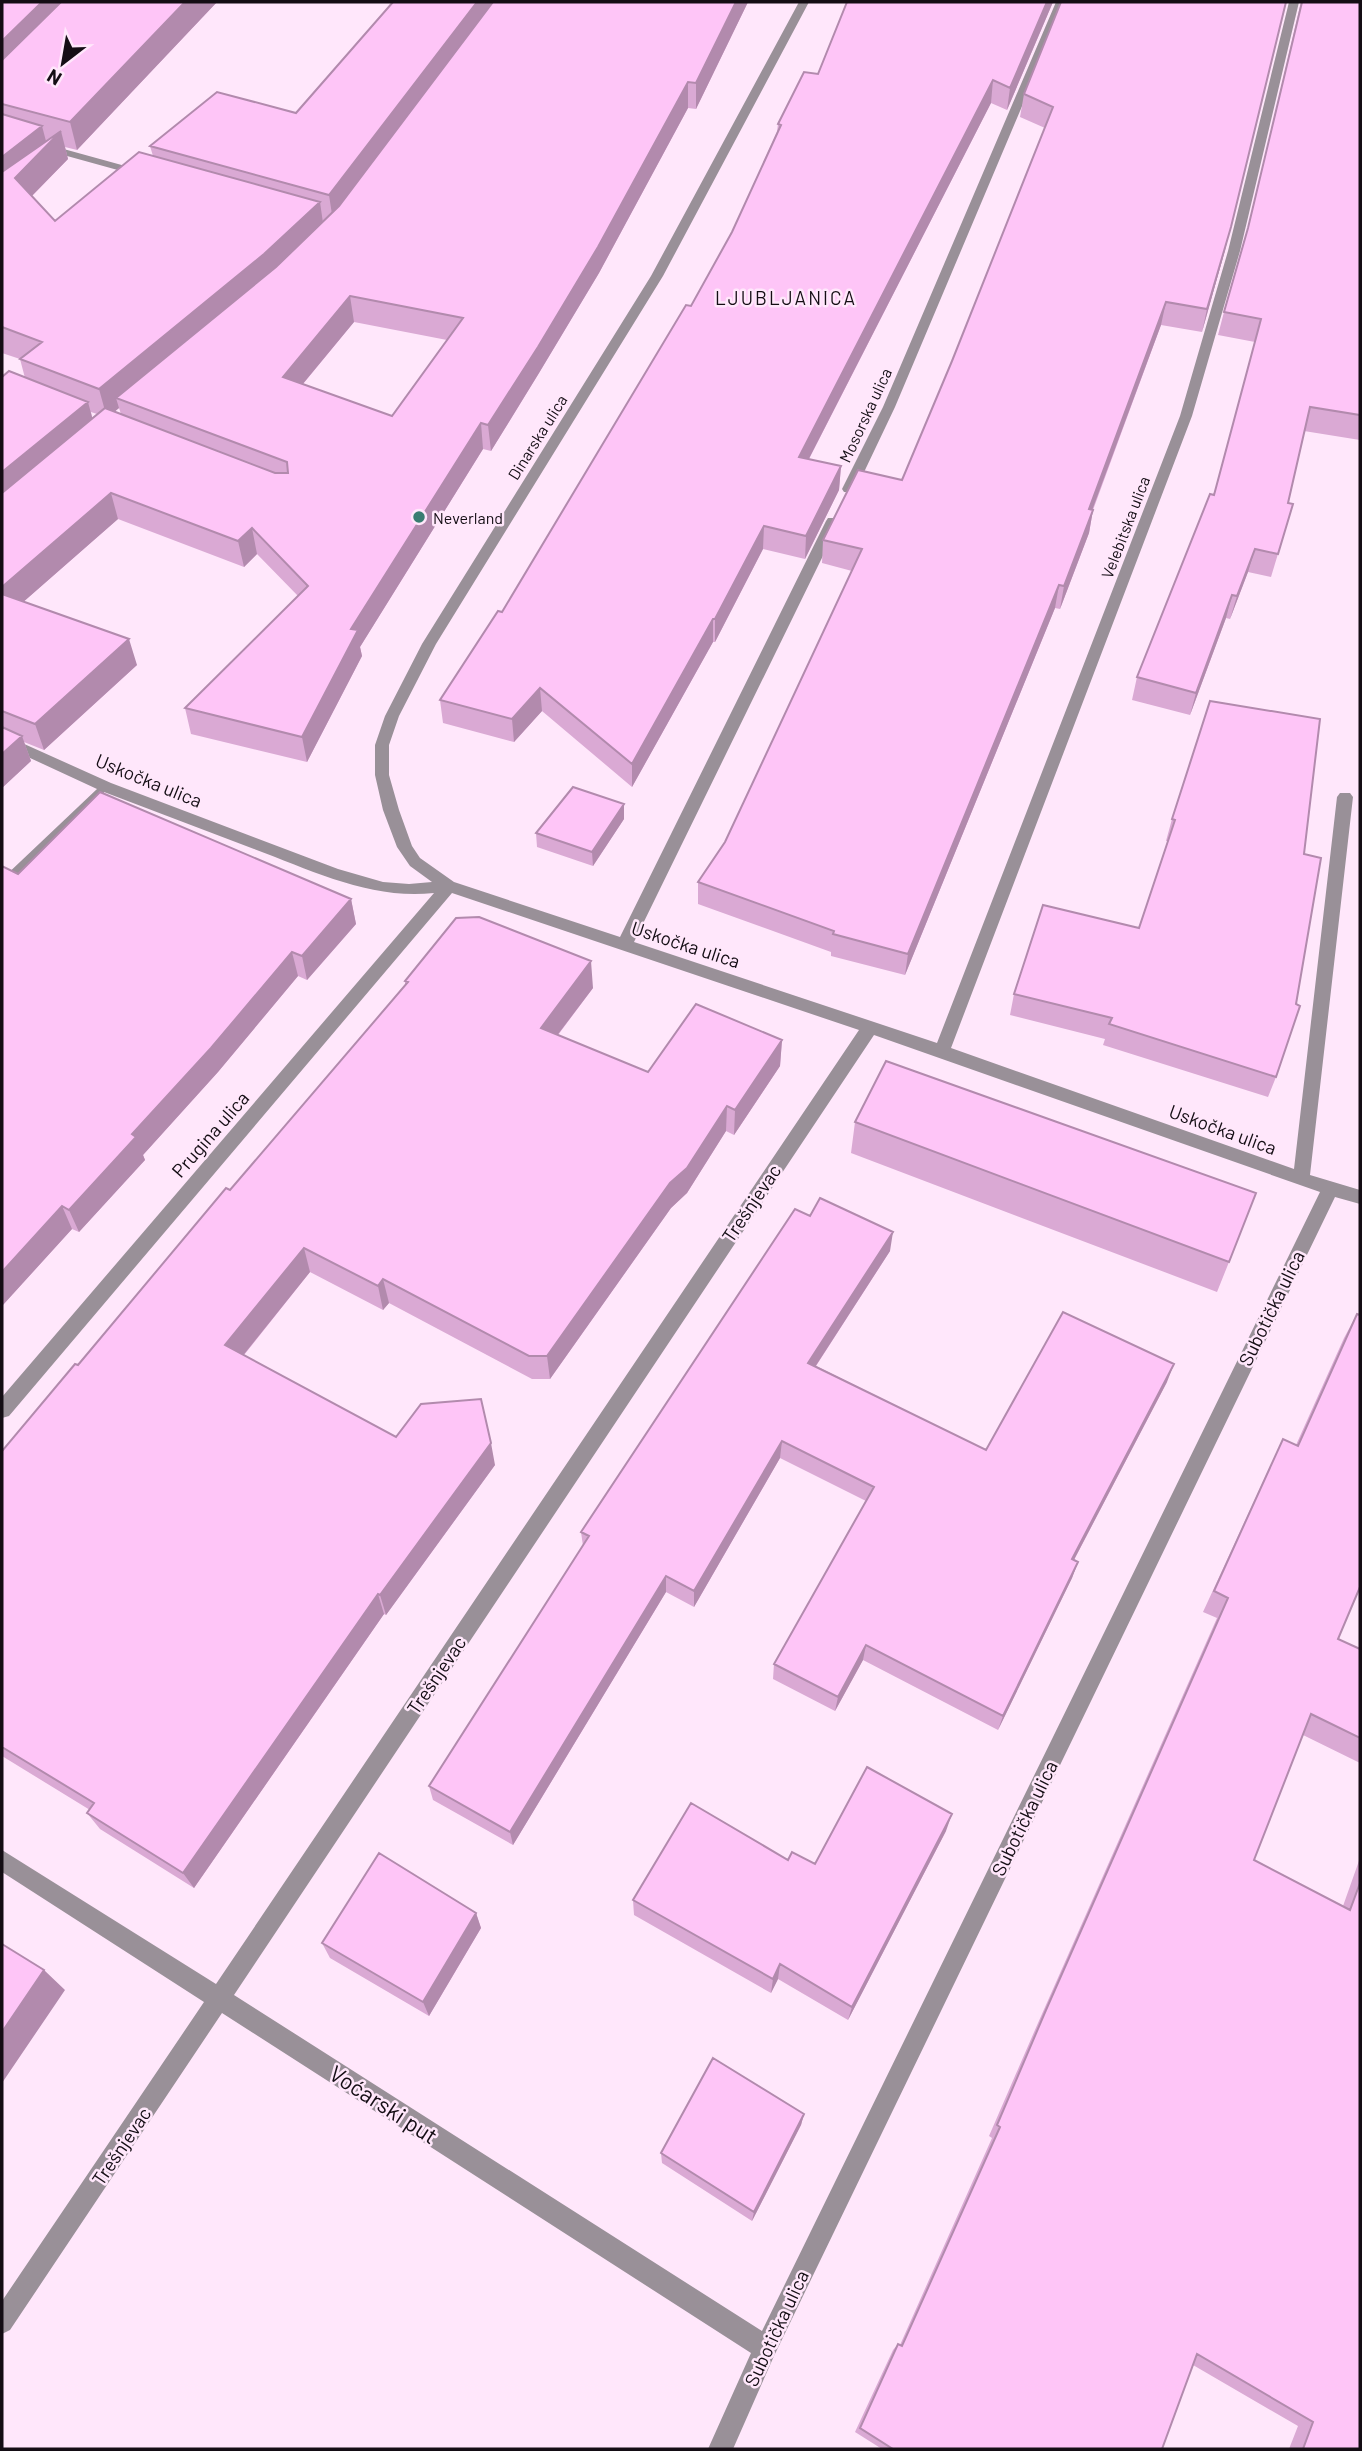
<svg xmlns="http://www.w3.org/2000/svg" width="1362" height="2451" viewBox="0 0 1362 2451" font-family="Barlow,sans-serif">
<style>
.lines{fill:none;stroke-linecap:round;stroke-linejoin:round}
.minor{fill:#999098;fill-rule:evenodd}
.wall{fill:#daa9d4;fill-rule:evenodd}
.shaded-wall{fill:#b28aad}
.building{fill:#fec5f7;stroke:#b28aad;stroke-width:2;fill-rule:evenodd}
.poi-dot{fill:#397d71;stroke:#ffe7fb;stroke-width:2.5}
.labels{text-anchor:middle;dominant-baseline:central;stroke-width:5;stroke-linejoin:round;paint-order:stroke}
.far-street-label{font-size:16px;fill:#140d14;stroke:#ffe7fb}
.far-poi-label{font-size:16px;fill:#140d14;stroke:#ffe7fb;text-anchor:start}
.far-quarter-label{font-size:19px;letter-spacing:2px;fill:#140d14;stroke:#ffe7fb}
.street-label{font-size:19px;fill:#140d14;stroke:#ffe7fb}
.near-street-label{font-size:23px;fill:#140d14;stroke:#ffe7fb}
</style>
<rect width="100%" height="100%" fill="#ffe7fb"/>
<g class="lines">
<path class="minor" d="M799 2H809L663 276 436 644 399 716 389 745V775L399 810 412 846 420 858 454 882 620 937 826 521 828 518H838L840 521 634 942 937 1043 1180 416 1228 251 1289 2H1299L1240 251 1192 416 951 1048 1294 1169 1337 797 1340 793H1350L1353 797 1310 1175 1360 1190V1204L1335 1197 774 2356 733 2449H708L751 2353 222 2013 10 2330 2 2334V2301L204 2002 2 1872V1850L216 1984 859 1030 452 893 9 1416 2 1418V1397L434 893C371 900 313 871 254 849 204 830 154 811 104 792L103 798 7 892 2 894V879L97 789 2 745V734L111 783 338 869 383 882 409 884 432 882 410 866 397 847 383 810 375 775V745L385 716 422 644 651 276ZM874 1035 1320 1192 762 2331 234 1995Z
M1056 2H1066L895 407 856 489 854 492H844L842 489 883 407Z
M2 132 147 172 149 174 143 177 2 138Z"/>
</g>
<path class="wall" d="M2 2H217L77 150 65 147 68 159 32 196 55 221 153 156 150 146 296 113 393 2H748L696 109 688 108 599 273 539 373 491 451 483 449 360 647 362 656 307 762 191 734 185 708 298 596 257 554 244 567 118 519 23 602 137 665 44 750 24 742 31 761 2 788V377L25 378 20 359 2 353ZM354 322 447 340 392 416 303 384ZM119 408 121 414 114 412ZM91 412 97 414 92 418Z
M847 2H1053L1007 110 991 103 809 459 841 466 839 490 805 559 763 549 715 642H713L632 787 542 711 514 742 443 723 440 700 502 612 691 306 732 232 777 132 778 124 818 74Z
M1286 2 1225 250 1202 332 1161 325 1093 510 1089 533 1060 609 1055 608 905 975 831 956V952L698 904V882L725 842 852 571 822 563 823 540 902 480 952 361 1045 128 1020 117 1024 94Z
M1301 2H1360V440L1304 431 1288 503 1293 504 1271 577 1248 572 1230 619 1226 618 1190 715 1132 700 1137 677 1214 495 1255 342 1218 335 1224 312 1248 230Z
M1210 701 1276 1077 1268 1097 1103 1045 1105 1039 1010 1015 1014 994 1139 928 1168 841H1166L1172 819Z
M624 804V819L593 866 537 847 536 833Z
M18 874 351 899 356 924 307 980 298 976 218 1072 143 1155 145 1160 79 1232 72 1229 2 1306Z
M405 981 593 988 558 1035 648 1072 782 1040 780 1066 734 1135 726 1131 687 1193 671 1208 550 1379H532L389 1303 383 1310 310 1272 244 1355 396 1437 495 1465 386 1615 384 1614 194 1888 100 1829 87 1813 90 1810 2 1756V1451L78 1365 230 1190 405 985Z
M855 1122 1229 1262 1217 1292 851 1153Z
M810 1216 890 1251 816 1366 986 1450 1167 1382 1074 1560 1078 1562 1072 1578 998 1730 863 1660 835 1711 773 1679 774 1664 866 1501 780 1458 694 1607 666 1592 513 1845 433 1800 429 1786 583 1546 581 1532Z
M1357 1314 1338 1639 1360 1649V1763L1303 1735 1254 1860 1343 1906 1360 1858V2449H1289L1298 2426 1193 2365 1162 2449H882L855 2432 893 2350 898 2344 900 2345 992 2138 989 2136 1038 2023 1217 1618 1203 1612 1272 1462 1283 1439 1296 1445 1344 1338Z
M946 1831 848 2020 778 1979 771 1993 634 1915 633 1900 788 1860 815 1864Z
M476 1913 481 1928 429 2016 330 1958 322 1943Z
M804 2114 801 2125 752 2221 662 2163 661 2153Z"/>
<path class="shaded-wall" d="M42 2H78L2 77V41Z
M185 2H217L77 150 70 122Z
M477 2H498L333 221 329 195Z
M736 2H748L696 109V83Z
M1047 2H1053L1007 110 1010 88Z
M1286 2 1225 250 1202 332 1207 309Z
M993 80 991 103 798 480 799 457Z
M688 82V108L599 273 539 373 491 451 488 425Z
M42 126 47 145 61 131 68 159 22 206 2 192V157Z
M320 202 324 230 116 398 119 408 107 418 99 389Z
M350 296 354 322 287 403 283 377Z
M1166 302 1161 325 1084 532 1089 509Z
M88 402 95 428 2 505V472Z
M481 423 483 449 360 647 362 656 307 762 302 737 351 629Z
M841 466 839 490 805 559 806 536Z
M111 493 118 519 5 618 2 609V587Z
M1093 510 1089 533 1060 609 1064 586Z
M764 526 763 549 715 642V619Z
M252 528 257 554 244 567 238 541Z
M1255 549 1248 572 1230 619 1237 596Z
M1059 585 1055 608 905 975 908 954Z
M1232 595 1226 618 1190 715 1196 693Z
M713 619V642L632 787V764Z
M129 639 137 665 44 750 35 724Z
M540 688 542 711 514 742 512 719Z
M22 736 31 761 2 788V754Z
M624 804V819L593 866 592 852Z
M351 899 356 924 307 980 302 956Z
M292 952 298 976 218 1072 143 1155 145 1160 79 1232 69 1210 132 1134Z
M591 961 593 988 543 1054 541 1028Z
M782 1040 780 1066 734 1135 735 1110Z
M727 1106 726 1131 687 1193 671 1208 550 1379 547 1356 670 1183Z
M62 1206 72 1229 2 1306V1272Z
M893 1232 890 1251 806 1381 808 1363Z
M304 1248 310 1272 233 1368 225 1345Z
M383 1279 389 1303 383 1310 378 1286Z
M1174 1364 1167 1382 1066 1575 1072 1559Z
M782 1441 780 1458 694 1607V1591Z
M491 1443 495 1465 386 1615 380 1595Z
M1078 1562 1072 1578 998 1730 1003 1716Z
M666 1576V1592L513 1845 510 1832Z
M378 1594 384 1614 194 1888 183 1873Z
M866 1645 863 1660 835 1711 838 1697Z
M952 1814 946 1831 848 2020 852 2007Z
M476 1913 481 1928 429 2016 423 2002Z
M780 1964 778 1979 771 1993 773 1979Z
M44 1970 65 1990 2 2083V2032Z
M804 2114 801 2125 752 2221 754 2212Z"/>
<path class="building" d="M2 2H42L2 41Z
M61 2H185L70 122 2 104V60Z
M393 2H477L329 195 150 146 217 92 296 113Z
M493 2H736L696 83 688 82 598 247 538 347 488 425 481 423 351 629 358 630 302 737 185 708 308 586 252 528 238 541 111 493 2 587V493L105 408 275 473H288L287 462 116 398 276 267 339 206ZM350 296 463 318 392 416 283 377Z
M847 2H1047L1010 88 993 80 799 457 841 466 806 536 764 526 715 619H713L632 764 540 688 512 719 440 700 498 611 502 612 686 305 691 306 732 232 781 125 778 124 804 72 818 74Z
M1061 2H1286L1231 227 1207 309 1166 302 1089 509 1093 510 1064 586 1059 585 908 954 833 934 834 931 698 882 725 842 862 549 823 540 858 470 902 480 952 361 1053 107 1024 94Z
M1302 2H1360V415L1310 407 1288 503 1293 504 1278 554 1255 549 1237 596 1232 595 1196 693 1137 677 1210 494 1214 495 1261 319 1224 312 1248 228Z
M2 114 42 126 2 157Z
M61 131 15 178 55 221 139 152 320 202 264 254 99 389 20 359 42 342 2 327V172Z
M9 371 88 402 2 472V377Z
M2 594 129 639 35 724 2 711Z
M1210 701 1320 719 1304 854 1321 858 1296 1004 1300 1006 1276 1077 1109 1024 1112 1018 1014 994 1043 905 1139 928 1175 820 1172 819Z
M2 727 22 736 2 754Z
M573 787 624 804 592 852 536 833Z
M100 792 351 899 302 956 292 952 211 1048 132 1134 136 1137 69 1210 62 1206 2 1272V866L18 874Z
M479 917 591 961 541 1028 648 1072 696 1004 782 1040 735 1110 727 1106 687 1168 670 1183 547 1356H529L383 1279 378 1286 304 1248 225 1345 396 1437 421 1404 481 1399 491 1443 380 1595 378 1594 183 1873 87 1813 94 1803 2 1747V1451L75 1364 78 1365 226 1188 230 1190 408 982 405 981 456 918Z
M886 1061 1256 1193 1229 1262 855 1122Z
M820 1198 893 1232 808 1363 986 1450 1063 1312 1174 1364 1072 1559 1078 1562 1003 1716 866 1645 838 1697 774 1664 874 1487 782 1441 694 1591 666 1576 510 1832 429 1786 589 1536 581 1532 795 1209 810 1216Z
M1357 1314 1360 1315V1587L1338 1639 1360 1649V1738L1311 1714 1254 1860 1350 1910 1360 1883V2449H1303L1313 2422 1197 2354 1162 2449H893L860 2428 898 2344 902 2346 1000 2127 997 2125 1046 2010 1228 1598 1214 1591 1283 1439 1298 1446Z
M867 1767 952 1814 852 2007 780 1964 773 1979 633 1900 691 1803 788 1860 792 1852 815 1864Z
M379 1853 476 1913 423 2002 322 1943Z
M2 1944 44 1970 2 2032Z
M713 2058 804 2114 754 2212 661 2153Z"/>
<circle class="poi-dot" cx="419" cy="517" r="7"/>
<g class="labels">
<g class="far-street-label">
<text transform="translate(865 415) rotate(-65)">Mosorska ulica</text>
<text transform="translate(537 437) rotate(-58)">Dinarska ulica</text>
<text transform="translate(1125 527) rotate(-69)">Velebitska ulica</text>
</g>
<g class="far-poi-label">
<text x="433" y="517">Neverland</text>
</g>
<g class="far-quarter-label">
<text x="786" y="297">LJUBLJANICA</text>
</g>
<g class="street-label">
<text transform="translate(149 780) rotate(22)">Uskočka ulica</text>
<text transform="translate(686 944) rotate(18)">Uskočka ulica</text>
<text transform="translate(1223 1129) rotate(20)">Uskočka ulica</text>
<text transform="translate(210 1134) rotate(-49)">Prugina ulica</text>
<text transform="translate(751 1203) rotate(-56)">Trešnjevac</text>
<text transform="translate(1271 1308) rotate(-64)">Subotička ulica</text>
<text transform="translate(436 1675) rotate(-56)">Trešnjevac</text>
<text transform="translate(1024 1818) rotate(-64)">Subotička ulica</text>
<text transform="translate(121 2146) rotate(-56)">Trešnjevac</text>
<text transform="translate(776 2328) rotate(-65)">Subotička ulica</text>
</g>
<g class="near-street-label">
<text transform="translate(384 2104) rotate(33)">Voćarski put</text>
</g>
</g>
<rect width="1362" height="2451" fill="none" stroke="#140d14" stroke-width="7"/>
<g transform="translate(63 63) rotate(211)" stroke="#ffe7fb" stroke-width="5" paint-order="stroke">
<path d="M0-5L12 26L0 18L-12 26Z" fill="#140d14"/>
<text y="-10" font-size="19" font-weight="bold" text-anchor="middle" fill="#140d14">N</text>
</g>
</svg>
